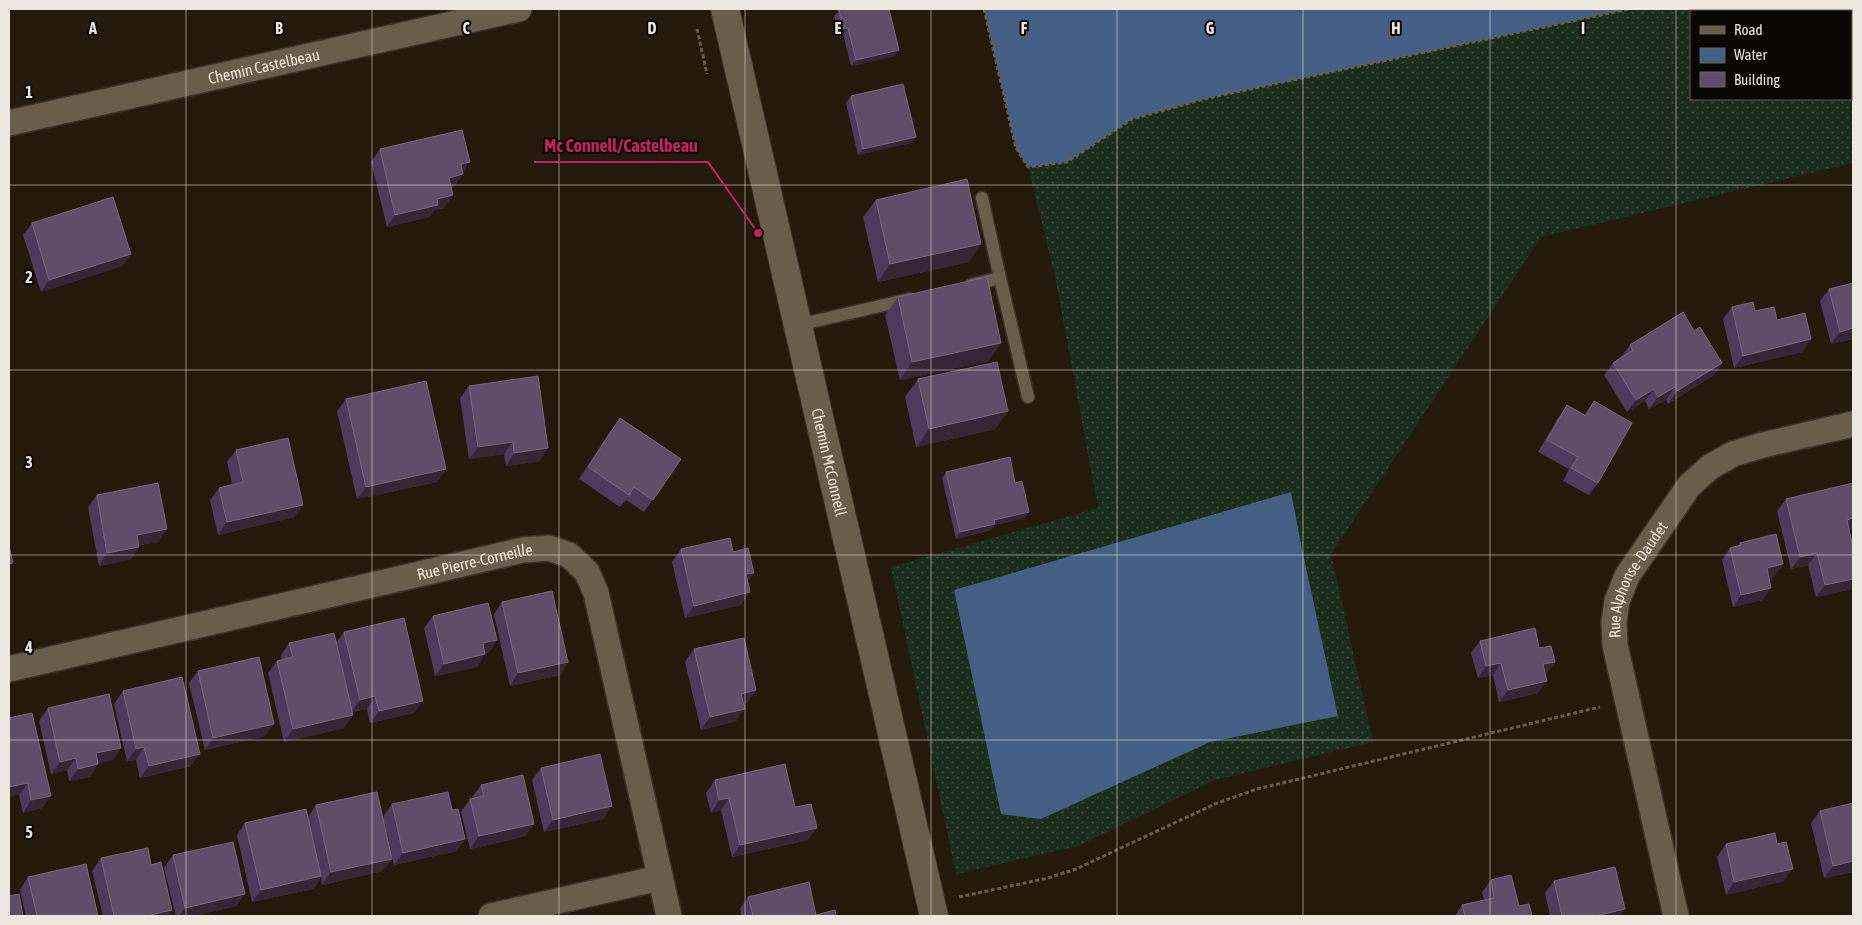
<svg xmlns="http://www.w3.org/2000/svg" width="1862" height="925" viewBox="0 0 1862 925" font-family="'Asap Condensed',sans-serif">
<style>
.grass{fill:url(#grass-dots);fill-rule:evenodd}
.water{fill:#455f84}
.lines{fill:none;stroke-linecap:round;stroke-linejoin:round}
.lane-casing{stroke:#3a322c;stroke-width:15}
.street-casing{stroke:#3a322c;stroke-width:28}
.secondary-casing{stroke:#3a322c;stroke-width:30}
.path{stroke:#665d50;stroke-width:3;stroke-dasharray:4 2.5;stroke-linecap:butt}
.lane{stroke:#695e4c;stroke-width:12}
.street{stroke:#695e4c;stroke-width:25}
.secondary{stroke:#695e4c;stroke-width:28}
.wall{fill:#4e3a5d}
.shaded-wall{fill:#362536}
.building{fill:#5f4d6a;stroke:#76657c}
.grid{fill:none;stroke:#eee7dd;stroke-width:1;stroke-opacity:0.55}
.labels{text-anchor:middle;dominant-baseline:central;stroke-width:4;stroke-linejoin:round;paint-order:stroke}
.street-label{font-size:16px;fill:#eee7dd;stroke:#0a0602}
.grid-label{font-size:16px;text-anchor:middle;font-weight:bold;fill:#eee7dd;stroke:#0a0602;stroke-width:4;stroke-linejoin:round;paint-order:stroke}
.leader{fill:none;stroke:#c42262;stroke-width:2}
.callout-dot{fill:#c42262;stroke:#0a0602;stroke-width:2}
.callout-label{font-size:18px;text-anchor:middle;font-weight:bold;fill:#c42262;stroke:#0a0602;stroke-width:4;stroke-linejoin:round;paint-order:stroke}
</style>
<defs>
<pattern id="grass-dots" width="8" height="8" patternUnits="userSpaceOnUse" patternTransform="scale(1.25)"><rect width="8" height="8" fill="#1a2e1b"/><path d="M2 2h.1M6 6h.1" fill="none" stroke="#3c4c3c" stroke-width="1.8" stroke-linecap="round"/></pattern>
</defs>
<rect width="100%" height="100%" fill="#241a0b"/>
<path class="grass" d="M1629 9H1853V163L1541 237 1331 554 1373 742 1215 780 1078 846 956 874 891 567 1098 508 1055 276 1028 167 1067 162 1132 119 1208 98ZM1691 11H1851V99H1691Z"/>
<path class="water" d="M984 9H1629L1208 98 1132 119 1067 162 1028 167 1016 148Z
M1291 492 1302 549 1338 716 1210 742 1041 819 1001 814 954 590Z"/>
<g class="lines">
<defs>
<path id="lane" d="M1000 278 1028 397
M971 285 1000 278 982 198
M798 325 910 299"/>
<g id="street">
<path id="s1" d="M9 123 519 9"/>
<path id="s2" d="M9 669 523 550 549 548 569 555 587 572 596 593 669 916"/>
<path d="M491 916 660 878"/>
<path id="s3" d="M1676 916 1615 645 1614 622 1617 601 1627 576 1689 486 1710 467 1733 454 1763 445 1853 424"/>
</g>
<g id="secondary">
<path id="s4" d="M725 9 934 916"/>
</g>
</defs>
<use href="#lane" class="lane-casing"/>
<use href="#street" class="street-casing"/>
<use href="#secondary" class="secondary-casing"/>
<path class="path" d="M984 9 1016 148 1028 167 1067 162 1132 119 1208 98 1629 9
M697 29 707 74
M959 897 1048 878 1076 869 1215 804 1257 789 1600 707"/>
<use href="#lane" class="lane"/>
<use href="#street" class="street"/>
<use href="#secondary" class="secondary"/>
</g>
<path class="wall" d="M837 9H889L895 56 851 66 843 34 839 36 834 16 838 12Z
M851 96 916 137 911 143 858 155 846 103Z
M380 149 462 172 454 187 451 188 444 208 434 210 429 217 387 227 371 162Z
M876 200 969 262 878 282 863 217Z
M32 223 131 254 122 266 41 292 23 235Z
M1829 289 1853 339 1831 344 1820 301Z
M898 297 1001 343 988 361 900 380 885 315Z
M1732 307 1755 311 1777 320 1803 352 1734 368 1723 319Z
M1694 331 1722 363 1714 375 1668 404 1666 400 1649 409 1645 401 1627 412 1604 375 1613 363 1621 357 1630 345Z
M918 379 1008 411 995 429 916 447 905 397Z
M469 386 540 461 506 466 504 454 469 459 460 398Z
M346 399 446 469 437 482 357 499 337 411Z
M1594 401 1598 483 1589 495 1563 481 1569 469 1538 452 1558 418 1567 405 1584 415Z
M611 430 681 459 644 512 626 500 620 507 579 479Z
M236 450 295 517 218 535 210 500 219 488 232 484 227 462Z
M946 472 1015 483 1025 518 995 525 991 530 956 539 942 478Z
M97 495 167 529 158 542 139 545V547L131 559 99 566 88 507Z
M1786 499 1852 529H1849L1852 589 1816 597 1808 565 1791 569 1777 511Z
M1740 543 1774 577 1769 578 1763 600 1733 607 1722 560 1730 548 1738 546Z
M681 549 733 552 748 582 741 605 685 618 672 562Z
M502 602 568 662 560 675 510 686 494 614Z
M433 616 497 640 489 652 485 653 477 667 435 676 424 628Z
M344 632 414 713 370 723 367 709 352 712 353 715 344 728 284 742 268 673 277 661 282 660 281 655 289 643H336Z
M1480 641 1539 648 1555 662 1546 674 1538 693 1499 702 1493 675 1478 678 1471 653Z
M694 649 756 690 747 703 743 704 736 721 701 730 685 662Z
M198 671 265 736 205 750 189 683Z
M123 691 191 766 140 778 136 760 127 761 114 704Z
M48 708 121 748 113 760 98 763V764L90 777 69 781 67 770 51 774 39 721Z
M9 718 42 808 23 813 19 795Z
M541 768 612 806 603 819 544 832 532 780Z
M715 780 795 807 817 828 808 840 732 857 721 810 711 813 706 793Z
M481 785 526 836 470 849 461 812 470 799H473L472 797Z
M1853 803V872L1824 878 1811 823 1820 811Z
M392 804 457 851 394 865 383 817Z
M316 805 383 871 322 885 321 877 313 889 252 902 237 835 245 823 308 817Z
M1726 844 1784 881 1726 895 1717 857Z
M173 855 245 894 236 906 193 916H176L164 868Z
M101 858 151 865 168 916H103L92 871Z
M28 877 98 916H26L20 890Z
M1491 880 1519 906 1532 916H1455L1462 905 1484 900 1482 892Z
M1554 881 1620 916H1550L1545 893Z
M748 897 816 915 836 916H741L740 909Z"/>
<path class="shaded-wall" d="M848 28 843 34 839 36 843 29Z
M899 50 895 56 851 66 856 60Z
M916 137 911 143 858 155 863 149Z
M470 162 461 174V164Z
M463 174 454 187 440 190 449 178Z
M453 195 444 208 434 210 429 217 387 227 395 215 437 199Z
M981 244 969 262 878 282 890 264Z
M131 254 122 266 41 292 49 280Z
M1853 328V339L1831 344 1840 332Z
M1811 339 1803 352 1734 368 1743 356Z
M1001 343 988 361 900 380 912 362Z
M1722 363 1714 375 1668 404 1677 391Z
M1675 387 1666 400 1649 409 1658 397Z
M1654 389 1645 401 1627 412 1636 400Z
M1008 411 995 429 916 447 929 429Z
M513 442 504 454 469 459 478 447Z
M548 448 540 461 506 466 514 453Z
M446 469 437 482 357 499 366 487Z
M303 505 295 517 218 535 227 522Z
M1029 512 1025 518 995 525 991 530 956 539 960 532 994 520Z
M1853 518V527L1852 529 1838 532 1847 520Z
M167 529 158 542 129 547 137 535Z
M139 547 131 559 99 566 107 553Z
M1817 553 1808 565 1791 569 1800 557Z
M1783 564 1774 577 1758 580 1767 568Z
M754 573 745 585 746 574Z
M1853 579V587L1852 589 1816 597 1825 585Z
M1771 588 1763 600 1733 607 1741 595Z
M750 592 741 605 685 618 694 606Z
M497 640 489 652 474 656 483 643Z
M485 654 477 667 435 676 444 664Z
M568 662 560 675 510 686 518 673Z
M1555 662 1546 674 1535 677 1543 664Z
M1501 663 1493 675 1478 678 1486 666Z
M1547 681 1538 693 1499 702 1508 690Z
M756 690 747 703 732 706 741 694Z
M375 696 367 709 351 712 360 700Z
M423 701 414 713 370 723 379 711Z
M745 709 736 721 701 730 710 717Z
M353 715 344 728 284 742 293 729Z
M274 724 265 736 205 750 213 738Z
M144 747 136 760 127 761 136 749Z
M121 748 113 760 87 766 96 753Z
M200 754 191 766 140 778 149 766Z
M76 758 67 770 51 774 60 762Z
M98 764 90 777 69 781 78 769Z
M28 783 19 795 9 797V787Z
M51 796 42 808 23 813 31 800Z
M729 798 721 810 711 813 719 800Z
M612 806 603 819 544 832 553 820Z
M534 824 526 836 470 849 479 836Z
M817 828 808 840 732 857 740 845Z
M465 839 457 851 394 865 403 853Z
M392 859 383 871 322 885 331 872Z
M1853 861V872L1824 878 1833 866Z
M1793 869 1784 881 1726 895 1734 882Z
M321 876 313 889 252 902 261 890Z
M245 894 236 906 193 916H179L185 908Z
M1625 909 1620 916H1595Z
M172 910 168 916H146Z"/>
<path class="building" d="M843 9H889L899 50 856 60 848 28 843 29 839 10Z
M903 84 916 137 863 149 851 96Z
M462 130 470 162 461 164 463 174 449 178 453 195 437 199 438 205 395 215 380 149Z
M967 179 981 244 890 264 876 200Z
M113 197 131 254 49 280 32 223Z
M987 277 1001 343 912 362 898 297Z
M1853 283V328L1840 332 1829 289Z
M1753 302 1755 311 1774 307 1777 320 1805 313 1811 339 1743 356 1732 307Z
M1683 312 1694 331 1700 327 1722 363 1677 391 1675 387 1658 397 1654 389 1636 400 1613 363 1633 350 1630 345Z
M997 362 1008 411 929 429 918 379Z
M538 376 548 448 514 453 513 442 478 447 469 386Z
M426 381 446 469 366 487 346 399Z
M1594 401 1632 423 1598 483 1571 468 1578 457 1547 440 1567 405 1586 416Z
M620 418 681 459 653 500 634 487 629 495 588 467Z
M288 438 303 505 227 522 219 488 243 482 236 450Z
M1010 457 1015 483 1022 481 1029 512 994 520 995 524 960 532 946 472Z
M158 483 167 529 137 535 139 547 107 553 97 495Z
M1853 483V518L1847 520 1853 547V579L1825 585 1817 553 1800 557 1786 499Z
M1776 534 1783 564 1767 568 1771 588 1741 595 1730 548 1741 545 1740 543Z
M730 538 733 552 748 548 754 573 746 574 750 592 694 606 681 549Z
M9 546 13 563 9 564Z
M552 591 568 662 518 673 502 602Z
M488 603 497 640 483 643 485 654 444 664 433 616Z
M404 618 423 701 379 711 375 696 360 700 344 632Z
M1535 628 1539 648 1551 646 1555 662 1543 664 1547 681 1508 690 1501 663 1486 666 1480 641Z
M334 633 353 715 293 729 277 661 293 657 289 643Z
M744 638 756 690 741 694 745 709 710 717 694 649Z
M259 657 274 724 213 738 198 671Z
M182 677 200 754 149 766 144 747 136 749 123 691Z
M109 694 121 748 96 753 98 764 78 769 76 758 60 762 48 708Z
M32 713 51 796 31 800 28 783 9 787V718Z
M600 754 612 806 553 820 541 768Z
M785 764 795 807 811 804 817 828 740 845 729 798 719 800 715 780Z
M523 775 534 824 479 836 470 799 484 796 481 785Z
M377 792 392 859 331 872 316 805Z
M448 792 452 810 458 809 465 839 403 853 392 804Z
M1853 803V861L1833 866 1820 811Z
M306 809 321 876 261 890 245 823Z
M1775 833 1777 844 1786 842 1793 869 1734 882 1726 844Z
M233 842 245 894 185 908 173 855Z
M148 848 151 865 161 862 172 910 146 916H114L101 858Z
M86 864 98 916H37L28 877Z
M1615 867 1625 909 1595 916H1562L1554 881Z
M1511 875 1519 906 1529 904 1532 916H1465L1462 905 1494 898 1491 880Z
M809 882 816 915 835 910 836 916H753L748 897Z
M19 894 23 916H9V896Z"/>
<path class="grid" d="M186 9V916M372 9V916M559 9V916M745 9V916M931 9V916M1117 9V916M1303 9V916M1490 9V916M1676 9V916M9 185H1853M9 370H1853M9 555H1853M9 740H1853"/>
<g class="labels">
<g class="street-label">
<text stroke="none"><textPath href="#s1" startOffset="261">Chemin Castelbeau</textPath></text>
<text stroke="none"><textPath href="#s4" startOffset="465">Chemin McConnell</textPath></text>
<text stroke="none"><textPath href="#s2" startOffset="478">Rue Pierre-Corneille</textPath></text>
<text stroke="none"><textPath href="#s3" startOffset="349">Rue Alphonse-Daudet</textPath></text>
</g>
</g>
<g class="grid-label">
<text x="93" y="34">A</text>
<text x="279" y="34">B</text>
<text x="466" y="34">C</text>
<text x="652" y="34">D</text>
<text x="838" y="34">E</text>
<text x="1024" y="34">F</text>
<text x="1210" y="34">G</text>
<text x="1396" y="34">H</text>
<text x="1583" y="34">I</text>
<text x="29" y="98">1</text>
<text x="29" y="283">2</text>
<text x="29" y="468">3</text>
<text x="29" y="653">4</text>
<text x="29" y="838">5</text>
</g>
<path class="leader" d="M758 233L708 162H534"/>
<circle class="callout-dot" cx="758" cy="233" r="5"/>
<g class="callout-label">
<text x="621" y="152">Mc Connell/Castelbeau</text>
</g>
<rect width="1862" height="925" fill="none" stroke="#eee7dd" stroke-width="20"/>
<rect x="1690" y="10" width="162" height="90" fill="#0a0602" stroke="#65605a"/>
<rect x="1700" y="26" width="25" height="8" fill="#695e4c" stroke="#65605a"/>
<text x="1734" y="35" font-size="15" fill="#eee7dd">Road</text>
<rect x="1700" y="48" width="25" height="15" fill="#455f84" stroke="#65605a"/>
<text x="1734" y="60" font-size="15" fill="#eee7dd">Water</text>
<rect x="1700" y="72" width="25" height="15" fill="#5f4d6a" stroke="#65605a"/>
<text x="1734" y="85" font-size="15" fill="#eee7dd">Building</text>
</svg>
